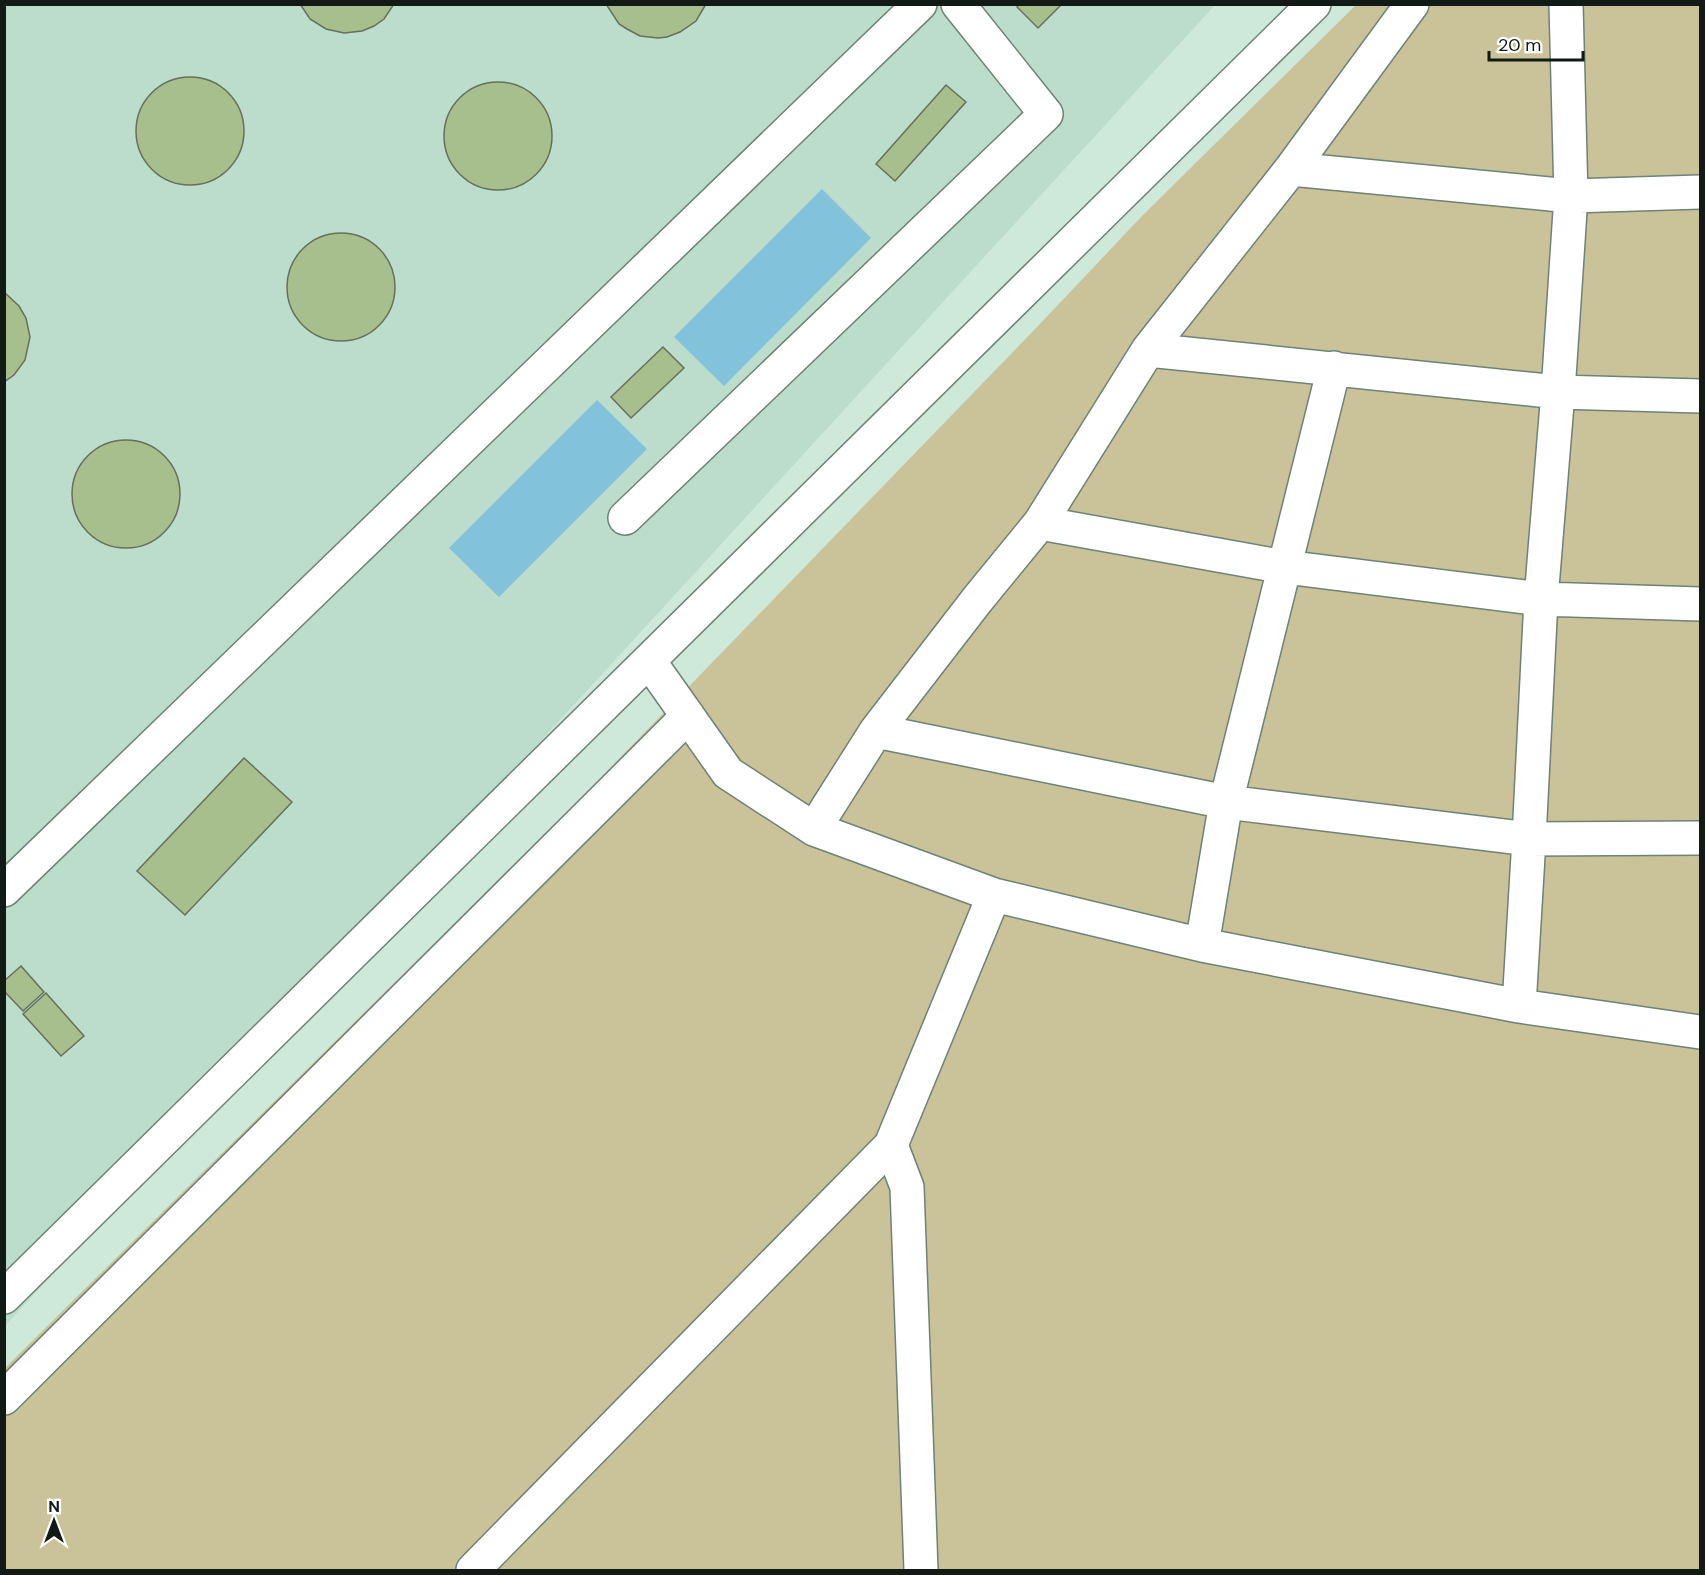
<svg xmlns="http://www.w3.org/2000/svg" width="1705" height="1575" viewBox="0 0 1705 1575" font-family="'DM Sans',sans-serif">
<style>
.built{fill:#bcddcb}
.green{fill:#cac299}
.water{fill:#82c2db}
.building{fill:#a6bf8d;stroke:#66705c;stroke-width:1.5}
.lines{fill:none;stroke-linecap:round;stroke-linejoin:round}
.minor-casing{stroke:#6c8376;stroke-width:36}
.minor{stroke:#fff;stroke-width:33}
</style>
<rect width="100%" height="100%" fill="#cee8da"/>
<path class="built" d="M5 5H1215L5 1326Z"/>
<path class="green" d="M1356 5H1700V1570H5V1368L586 793 1038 326 1143 215Z"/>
<path class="water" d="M822 189 871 238 724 386 674 337Z
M597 400 647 449 499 597 449 548Z"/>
<path class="building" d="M300 4H394L384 19 374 26 362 31 344 33 326 29 310 19Z
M706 4 696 21 680 32 667 37 658 38 640 36 627 29 619 24 606 4Z
M1019 4H1062L1038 28 1017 7Z
M136 131a54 54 0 1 1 108 0a54 54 0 1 1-108 0Z
M444 136a54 54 0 1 1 108 0a54 54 0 1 1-108 0Z
M946 85 966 102 895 181 876 164Z
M287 287a54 54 0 1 1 108 0a54 54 0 1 1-108 0Z
M4 292 19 306 26 318 30 337 25 360 14 375 4 382Z
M663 347 684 368 631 418 611 397Z
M72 494a54 54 0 1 1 108 0a54 54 0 1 1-108 0Z
M244 758 292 802 185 915 137 871Z
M21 966 44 992 23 1011 4 991V981Z
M46 993 84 1036 61 1056 23 1014Z"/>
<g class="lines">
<defs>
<path id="minor" d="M1291 169 1571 196 1700 192
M1148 350 1558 392 1700 396
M625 518 1046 114 958 4
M1040 523 1285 567 1541 599 1700 604
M649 661 728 773 814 829 994 895 1202 945 1519 1006 1700 1032
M876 731 1226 802 1529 839 1700 838
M814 829 876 731 977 600 1040 523 1148 350 1291 169 1412 4
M4 890 920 4
M1202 945 1226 802 1334 368
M1519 1006 1529 839 1541 599 1558 392 1571 196 1566 4
M891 1145 907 1187 921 1570
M4 1297 1314 4
M4 1398 688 716
M473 1570 891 1145 994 895"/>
</defs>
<use href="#minor" class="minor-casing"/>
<use href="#minor" class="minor"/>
</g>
<rect width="1705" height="1575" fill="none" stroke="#111a15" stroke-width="12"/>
<g transform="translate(54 1521)" stroke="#ffffff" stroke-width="4.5" paint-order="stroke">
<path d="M0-4.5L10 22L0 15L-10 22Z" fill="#111a15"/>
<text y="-9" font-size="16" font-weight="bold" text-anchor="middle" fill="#111a15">N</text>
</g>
<path d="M1489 51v9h94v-9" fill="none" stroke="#111a15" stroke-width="3"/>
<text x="1498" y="51" font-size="18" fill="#111a15" stroke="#ffffff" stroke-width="4.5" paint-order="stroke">20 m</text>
</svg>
